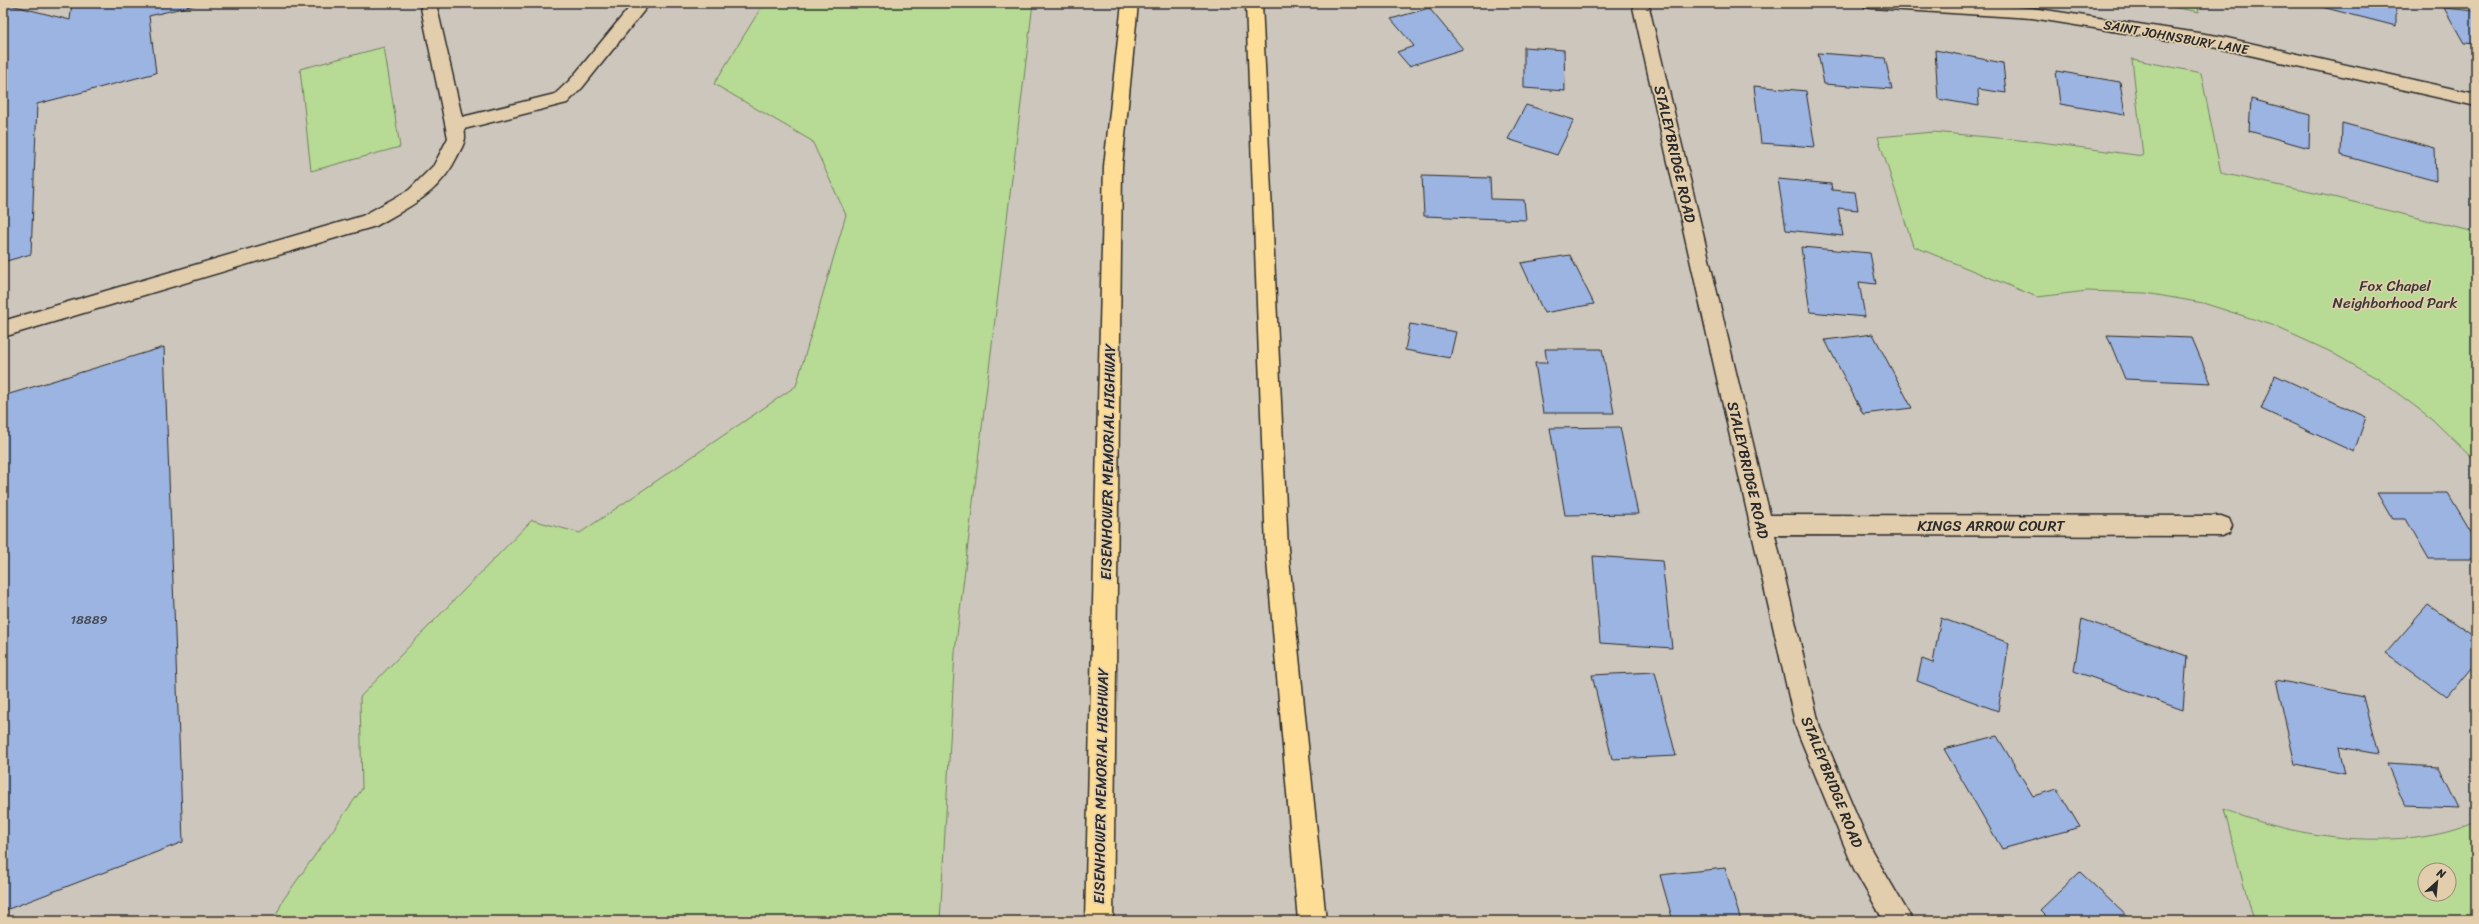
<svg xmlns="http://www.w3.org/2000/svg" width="2479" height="924" viewBox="0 0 2479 924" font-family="Sriracha,sans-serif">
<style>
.green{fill:#b7da94;stroke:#718260;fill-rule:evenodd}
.building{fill:#9cb4e1;stroke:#2b2b2b}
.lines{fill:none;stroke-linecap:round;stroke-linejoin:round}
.minor-casing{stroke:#2b2b2b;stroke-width:3}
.highway-casing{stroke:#2b2b2b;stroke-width:3}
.minor{fill:#e2cdac;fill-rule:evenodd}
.highway{fill:#fedd96;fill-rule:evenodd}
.labels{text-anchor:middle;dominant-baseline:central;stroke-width:3.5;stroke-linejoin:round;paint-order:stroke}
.far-street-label{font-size:13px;fill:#2b2b2b;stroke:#e2cdac}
.number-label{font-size:13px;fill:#474d58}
.street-label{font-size:15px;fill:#2b2b2b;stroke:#e2cdac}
.park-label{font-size:15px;fill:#393c36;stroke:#e2cdac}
</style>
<rect width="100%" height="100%" fill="#cdc6bc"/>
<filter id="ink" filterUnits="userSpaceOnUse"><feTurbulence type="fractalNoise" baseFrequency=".025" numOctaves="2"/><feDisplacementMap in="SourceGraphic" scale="8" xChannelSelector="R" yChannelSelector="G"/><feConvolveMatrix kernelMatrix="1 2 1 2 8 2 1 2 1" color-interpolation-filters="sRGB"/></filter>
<g filter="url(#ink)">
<path class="green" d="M764 3H1033L955 652 940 921H274L283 900 362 789 360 697 532 520 580 533 796 386 846 215 812 141 714 84Z
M2151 3H2197L2199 12Z
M384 47 400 147 311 171 300 69Z
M2132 59 2201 73 2221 173 2333 197 2471 231 2476 235V462L2432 419 2380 380 2329 351 2272 325 2203 303 2146 293 2087 291 2037 297 1913 246 1878 137 1933 132 2041 142 2143 156Z
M2224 809C2295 839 2404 853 2476 821V921H2253ZM2425 870H2449V894H2425Z"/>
<path class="building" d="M3 3 70 20 72 3H203L149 16 156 73 37 104 31 254 3 262V65L7 64 3 63Z
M2318 3H2396V26L2318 6Z
M1429 8 1463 49 1409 66 1397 52 1414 46 1391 19Z
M2444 8 2476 11V44L2464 43Z
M1524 47 1564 50 1565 91 1524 88Z
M1935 50 2003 63 2006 93 1978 89 1979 106 1938 99Z
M1818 53 1885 58 1892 89 1824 84Z
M2056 71 2120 82 2125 115 2060 104Z
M1754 86 1806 91 1815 147 1761 143Z
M2251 99 2310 115 2309 148 2249 131Z
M1526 105 1574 120 1557 155 1508 139Z
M2342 123 2435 148 2436 181 2341 155Z
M1422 176 1490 178 1491 199 1524 200 1526 220 1424 216Z
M1778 179 1831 184 1832 190 1855 192 1858 210 1838 208 1843 236 1786 230Z
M1801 247 1870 253 1876 284 1859 282 1865 317 1810 312Z
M1570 255 1594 304 1544 313 1521 263Z
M1410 324 1456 332 1450 358 1405 350Z
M1873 334 1912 408 1863 414 1825 340Z
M2107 335 2192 338 2211 383 2125 379Z
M164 347 183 842 3 911V396Z
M1545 349H1602L1614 413H1543L1535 363H1547Z
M2275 375 2366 417 2354 452 2261 409Z
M1620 427 1638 514 1565 515 1550 428Z
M2377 493H2448L2476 540V559H2429L2406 519H2392Z
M1593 556 1662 561 1672 648 1600 643Z
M2428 605 2476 638V662L2447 697 2386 653Z
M1941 618 2009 643 1998 711 1917 681 1922 659 1933 663Z
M2082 619 2187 656 2183 710 2074 671Z
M1655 672 1676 756 1612 759 1592 675Z
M2276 680 2363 697 2378 754 2339 747 2345 774 2295 764Z
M1997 736 2033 796 2057 789 2080 827 2002 849 1944 749Z
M2387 764 2439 767 2459 808 2405 806Z
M1725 868 1741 921H1673L1660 875Z
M2080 872 2132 921H2051L2040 910Z"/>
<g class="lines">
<defs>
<path id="minor" d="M420 3H436L462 117 555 94 570 80 633 3H650L582 88 567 103 464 129C467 140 463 145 458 155 440 193 411 206 376 226L3 337V321L362 216 409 190 434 165 448 138Z
M1632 3H1648L1770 515 2221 516 2229 519 2232 526 2229 533 2221 536 1775 535 1820 728 1872 851 1913 921H1884L1854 869 1796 728Z
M1863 3H1959L2032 8 2218 36 2476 94V106L2218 48 2032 18 1871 8 1865 7Z"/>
<path id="highway" d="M1122 3H1138L1122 166 1113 921H1085L1104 166Z
M1246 3H1262L1288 549 1326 921H1298L1266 549Z"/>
</defs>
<use href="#minor" class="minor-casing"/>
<use href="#highway" class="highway-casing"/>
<use href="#minor" class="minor"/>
<use href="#highway" class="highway"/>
</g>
</g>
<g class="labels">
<g class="far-street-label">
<text transform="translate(2176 37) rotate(10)">SAINT JOHNSBURY LANE</text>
</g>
<g class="number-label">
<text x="89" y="619">18889</text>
</g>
<g class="street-label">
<text transform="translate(1675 154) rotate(77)">STALEYBRIDGE ROAD</text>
<text transform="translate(1108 462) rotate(-89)">EISENHOWER MEMORIAL HIGHWAY</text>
<text transform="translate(1748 470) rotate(77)">STALEYBRIDGE ROAD</text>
<text x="1991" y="526">KINGS ARROW COURT</text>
<text transform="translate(1832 782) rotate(68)">STALEYBRIDGE ROAD</text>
<text transform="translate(1101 786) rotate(-89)">EISENHOWER MEMORIAL HIGHWAY</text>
</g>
<g class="park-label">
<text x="2395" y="286">Fox Chapel<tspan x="2395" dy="17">Neighborhood Park</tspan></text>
</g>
</g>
<rect width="2479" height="924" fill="none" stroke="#e2cdac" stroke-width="16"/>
<rect x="8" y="8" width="2463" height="908" fill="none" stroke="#2b2b2b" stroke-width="1.5" filter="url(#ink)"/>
<g transform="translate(2437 882) rotate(27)"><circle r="19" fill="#e2cdac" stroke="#998c78"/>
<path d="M0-3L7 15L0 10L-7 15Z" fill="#2b2b2b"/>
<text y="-6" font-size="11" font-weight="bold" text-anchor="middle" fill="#2b2b2b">N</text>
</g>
</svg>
